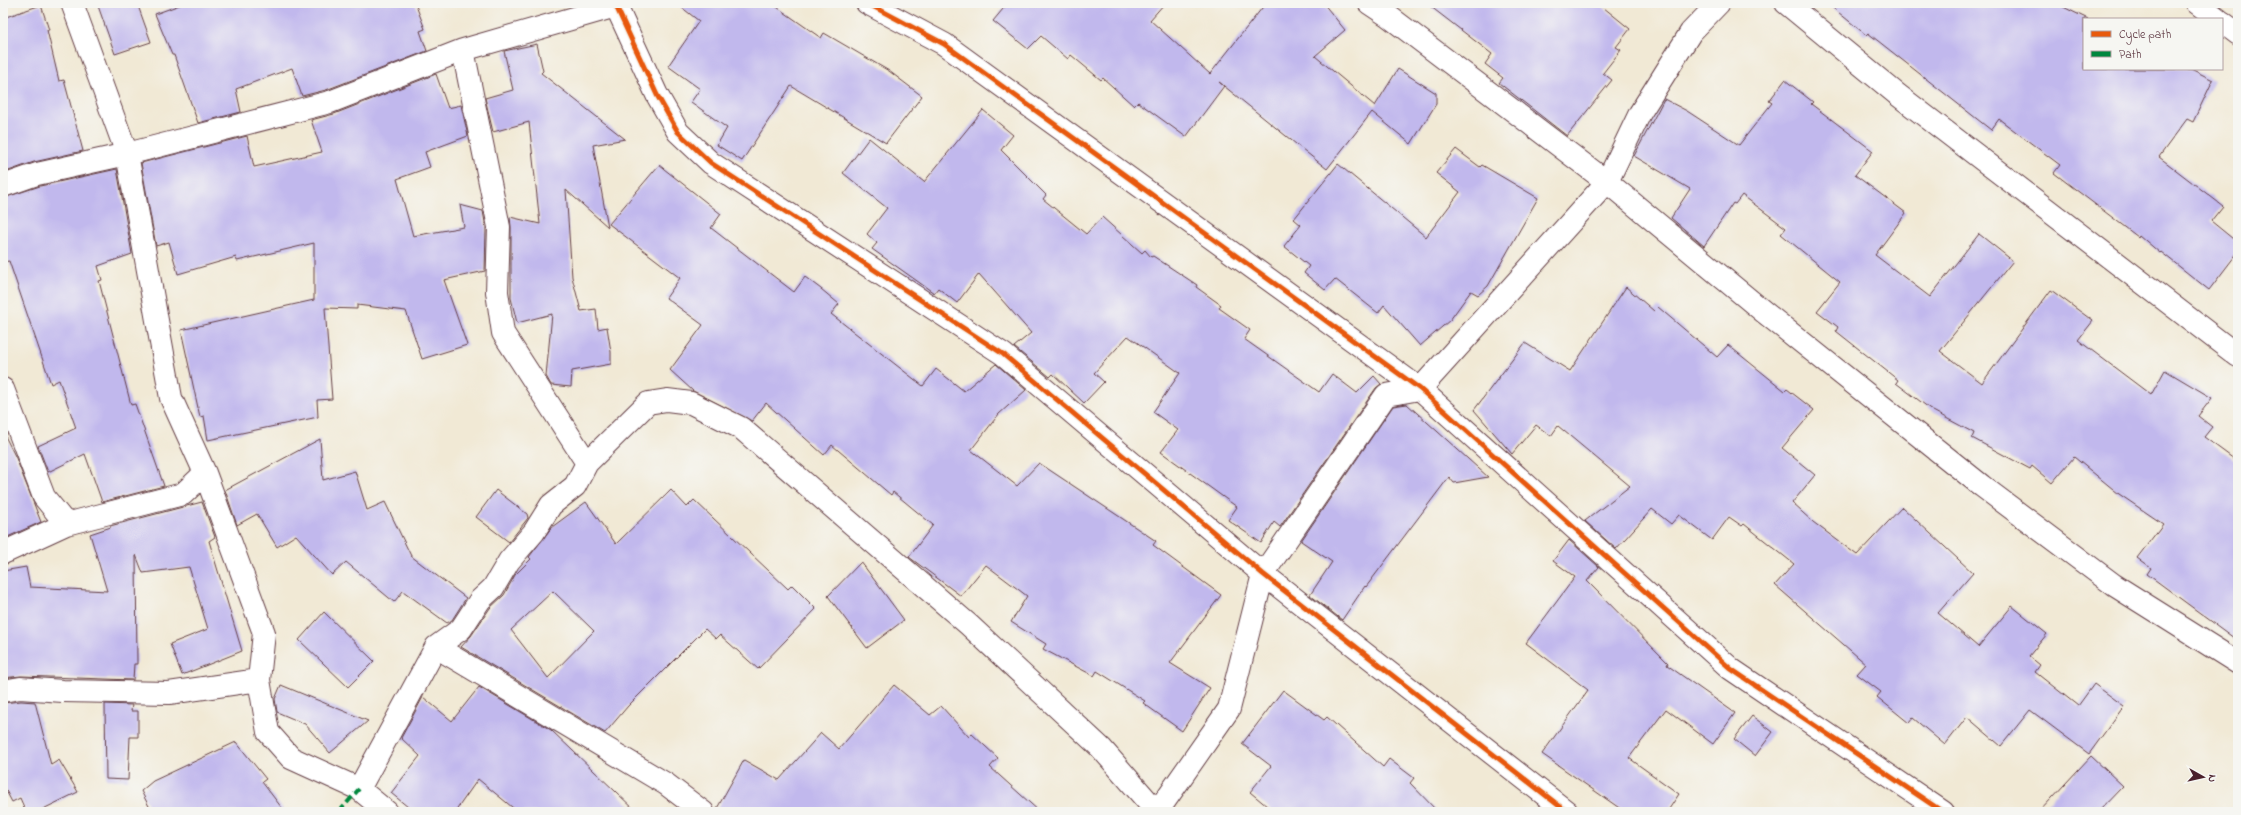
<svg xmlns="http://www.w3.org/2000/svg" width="2241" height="815" viewBox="0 0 2241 815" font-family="'Indie Flower',sans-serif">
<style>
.building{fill:#c1b8ed;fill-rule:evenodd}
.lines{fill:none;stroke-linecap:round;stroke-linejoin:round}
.minor-casing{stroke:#633d44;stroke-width:24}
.minor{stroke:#fff;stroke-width:22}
.quiet{stroke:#00873e;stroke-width:4;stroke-dasharray:8 4;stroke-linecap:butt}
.cycleway-casing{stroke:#f6f6f2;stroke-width:8}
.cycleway{stroke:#e8590c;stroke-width:5}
</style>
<rect width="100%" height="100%" fill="#f6f6f2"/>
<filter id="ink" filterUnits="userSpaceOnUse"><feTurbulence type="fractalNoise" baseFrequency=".025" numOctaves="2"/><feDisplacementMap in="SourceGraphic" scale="8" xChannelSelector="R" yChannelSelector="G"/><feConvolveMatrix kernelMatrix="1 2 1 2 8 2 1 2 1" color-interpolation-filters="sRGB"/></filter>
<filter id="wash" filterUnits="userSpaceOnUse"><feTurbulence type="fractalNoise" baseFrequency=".012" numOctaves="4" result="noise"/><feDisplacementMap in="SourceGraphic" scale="16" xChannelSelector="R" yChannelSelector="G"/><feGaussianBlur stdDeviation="0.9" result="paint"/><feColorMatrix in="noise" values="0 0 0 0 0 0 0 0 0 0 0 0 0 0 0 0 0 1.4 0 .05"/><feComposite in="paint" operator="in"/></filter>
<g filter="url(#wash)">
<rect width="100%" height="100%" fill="#f1e9d5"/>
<g id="blocks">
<path class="building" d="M97 3H137L151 42 115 54Z
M185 3H415L425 29 420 31 427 51 326 90 302 96 292 68 236 89 241 112 198 123 174 55H172L155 14Z
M676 3H771L821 38 824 33 889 71 922 96 886 143 791 86 742 161 717 145 727 128 691 102 700 89 668 66 699 21Z
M1008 3H1165L1150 20 1210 74 1266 3H1323L1345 30 1315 56 1375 106 1398 69 1436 93V104L1411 144 1372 112 1327 169 1219 82 1224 86 1186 137 1138 102 1134 106 1103 78 1101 80 1071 55 1068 59 1041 36 1028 49 993 21Z
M1426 3H1598L1630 29 1616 47 1621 50 1603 73 1612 80 1567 136 1499 83 1503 78 1485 64 1492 54Z
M1827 3H2055L2088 19H2084V69H2191L2213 80 2193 122 2187 119 2159 157 2223 206 2211 221 2238 243V252L2209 290 2161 252 2160 253 2139 235 2138 237 2054 173 2060 165 1999 119 1991 130 1868 33 1866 35Z
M41 5 49 30H47L59 81 64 80 83 151 34 162 3 173V18Z
M537 44 543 71 541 73 625 139 593 145 608 227 566 190 572 277 581 311 596 309 598 329 607 327 611 352V364L572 371 571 387 551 385 546 376 552 314 517 323 511 298V227L510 217 540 224 529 122 493 132 485 98 513 90 504 51Z
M436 74 448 108 461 105 468 136 425 152 430 167 397 179 413 236 464 227 460 205 483 211 486 228 485 271 444 280 467 345 422 359 406 311 357 305V309L325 308 332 399 317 400 318 417 208 440 204 416 200 417 181 330 314 300V243L237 261 236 257 178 274 169 242 156 246 141 163 247 136 254 167 322 152 311 120 334 114Z
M1785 80 1813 102 1811 104 1873 151 1855 175 1906 213 1875 255 1930 297 1979 234 2013 261 1940 351 1982 383 2051 290 2093 321 2078 340 2151 395 2165 370 2212 398 2198 416 2212 427 2204 437 2238 462V641L2147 574 2151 568 2137 558 2163 524 2119 494 2074 457 2052 483 2032 466 2030 469 1972 438 1974 433 1933 411 1896 383 1898 380 1836 331 1838 327 1817 311 1840 282 1781 234 1786 228 1742 195 1735 204 1733 203 1704 246 1671 218 1690 189 1634 156 1664 99 1687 111 1739 145 1772 103 1769 101Z
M983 110 1013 135 1001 150 1046 195 1043 199 1086 234 1102 217 1142 253 1145 250 1151 257 1153 256 1197 285 1196 287 1221 305 1219 308 1250 330 1244 339 1319 392 1332 374 1357 393 1374 376 1381 384 1376 388 1280 527 1274 522 1261 543 1228 520 1237 507 1161 452 1178 430 1153 412 1180 373 1128 336 1094 373 1104 382 1084 403 1053 374 1050 377 1014 347 1031 333 979 274 957 303 938 288 934 293 872 249 877 243 867 234 887 208 843 173 869 138 924 182Z
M1456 149 1480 167 1482 165 1538 198 1488 286 1478 295 1471 291 1450 320 1420 346 1384 305 1378 313 1335 279 1325 290 1304 273 1309 266 1284 246 1301 225 1294 219 1338 164 1426 237 1460 192 1436 173Z
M659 165 721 214 711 228 794 292 805 277 821 289 839 304 831 314 923 386 936 369 964 391 996 364 1026 390 999 414 971 450 1017 486 1039 463 1156 541 1153 545 1221 595 1170 663 1210 688 1182 731 1143 703 1145 701 1097 671 1094 676 1043 649 1046 644 1011 622 1027 596 986 565 961 596 909 557 933 525 893 492 891 495 832 445 824 455 766 403 752 421 693 391 670 370 703 325 666 298 680 278 609 224Z
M117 169 132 254 98 266 102 280 99 281 131 405 135 404 164 486 102 502 85 454 48 472 38 446 76 428 59 380 51 384 9 261 3 262V198L40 186Z
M1626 287 1654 311 1658 307 1717 357 1728 345 1785 391 1787 389 1814 410 1782 448 1815 475 1792 503 1813 522 1857 555 1902 507 1973 573 1938 613 1978 647 2012 606 2047 634 2029 656 2040 665 2035 672 2078 706 2094 684 2124 706 2089 754 2030 710 2001 746 1967 717 1945 745 1913 718 1909 723 1877 697 1881 692 1857 674 1866 664 1775 585 1794 564 1744 524 1742 526 1729 517 1712 540 1679 515 1671 524 1652 509 1616 549 1585 521 1630 486 1558 426 1551 436 1536 425 1512 454 1474 410 1525 343 1570 371Z
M1407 404 1488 477 1454 483 1449 477 1366 587 1365 586 1342 620 1310 595 1332 562 1301 541 1393 406Z
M3 432 16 458 41 522 3 539Z
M320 439 323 480 355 471 367 510 385 502 411 556 466 598 452 620 447 623 403 591 394 602 346 562 332 575 296 535 277 547 257 514 237 525 225 490Z
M496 490 527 514 528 518 509 542 476 517Z
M671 490 687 507 694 500 788 589 792 585 816 609 758 669 720 635 716 639 705 629 628 706 605 733 461 647 471 636 490 608 504 595 515 575 531 559 529 557 552 527 586 502 616 544ZM553 591 594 631 548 678 511 630Z
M202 502 215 537 209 541 242 651 182 675 170 644 208 629 189 567 143 573 136 555 137 664H134L133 680 21 676 3 678V571L26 567 30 587 107 591 90 534 111 527 110 526Z
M1569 540 1599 567 1587 581 1668 663 1667 665 1735 713 1713 744 1666 709 1629 758 1679 794 1667 812H1625L1542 754 1588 690 1526 643 1575 577 1553 561Z
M861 562 904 620 867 648 828 596Z
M324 612 374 661 348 687 299 640Z
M281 685 368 721 330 753 305 724 277 712 275 699Z
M894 685 930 715 941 706 969 737 972 734 998 758 990 767 1040 812H715L744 760 779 780 821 733 839 749Z
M479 687 551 730 637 812H518L478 779 455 812H414L391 793 420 756 401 738 423 697 452 721Z
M1283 690 1324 720 1327 717 1383 767 1389 759 1414 778 1410 783 1438 812H1274L1250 792 1271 766 1242 744Z
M21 701 35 702 51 765 59 760 78 792 37 812H26L20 798 12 802 3 785V703Z
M105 704 132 705 131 711H138V737H130L128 780 106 779Z
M1752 716 1773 732 1755 756 1734 739Z
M236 742 266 779 262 782 285 812H152L141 791 153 781Z
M2091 756 2123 786 2098 812H2039Z"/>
</g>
</g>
<g filter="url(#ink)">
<use href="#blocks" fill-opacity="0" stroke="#633d44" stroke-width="1"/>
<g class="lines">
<defs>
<path id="minor" d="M72 3 127 154 171 398 205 473 264 633 259 680 268 732 291 758 359 789 387 812
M867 3 944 44 1420 389 1731 669 1943 812
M1369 3 1387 15 1607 182 1764 312 1982 486 2114 585 2238 663
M1786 3 1898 95 2238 356
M2197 3 2218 19
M616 6 657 95 678 132 711 163 1003 354 1263 574 1567 812
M2222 22 2238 34
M463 50 499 227 497 292 503 333 587 463
M3 186 37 174 127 154 330 102 463 50 616 6 620 3
M3 389 44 497 66 524
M3 553 66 524 183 494 205 473
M436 647 666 784 703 812
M3 691 20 688 63 691 169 693 259 680
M359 789 436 647 461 629 480 600 493 588 509 561 534 532 551 505 575 486 587 463 648 403 667 400 691 403 741 428 969 625 1101 748 1157 812
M1157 812 1229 709 1263 574 1386 395 1420 389 1607 182 1640 113 1691 32 1719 3"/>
</defs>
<use href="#minor" class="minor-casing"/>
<use href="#minor" class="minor"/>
<path class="quiet" d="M339 812 359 789"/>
<defs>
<path id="cycleway" d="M867 3 944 44 1420 389 1731 669 1943 812
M616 6 657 95 678 132 711 163 1003 354 1263 574 1567 812"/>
</defs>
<use href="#cycleway" class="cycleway-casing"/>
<use href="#cycleway" class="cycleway"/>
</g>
</g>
<rect width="2241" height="815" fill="none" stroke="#f6f6f2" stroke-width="16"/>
<rect x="2083" y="18" width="140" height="52" fill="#f6f6f2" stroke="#b1a0a2"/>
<rect x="2091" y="31" width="20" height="6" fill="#e8590c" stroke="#b1a0a2"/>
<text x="2119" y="38" font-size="12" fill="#4a1f2b">Cycle path</text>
<rect x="2091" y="51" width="20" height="6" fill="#00873e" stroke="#b1a0a2"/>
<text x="2119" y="58" font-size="12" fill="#4a1f2b">Path</text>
<g transform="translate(2203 777) rotate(98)" stroke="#f6f6f2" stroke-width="3" paint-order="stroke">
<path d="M0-3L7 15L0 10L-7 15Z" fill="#4a1f2b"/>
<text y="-6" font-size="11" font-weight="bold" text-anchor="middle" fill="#4a1f2b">N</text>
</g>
</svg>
